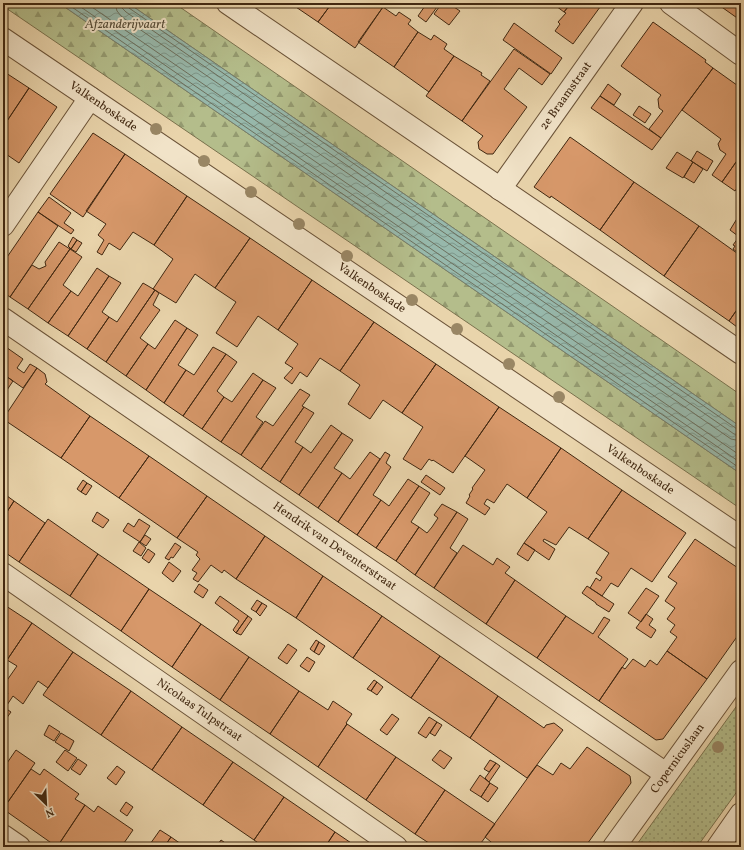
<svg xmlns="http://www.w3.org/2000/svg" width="744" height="850" viewBox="0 0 744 850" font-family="Vollkorn,serif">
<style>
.forest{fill:url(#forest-firs);stroke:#7a724e}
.park{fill:url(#park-dots);stroke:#7a724e}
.water{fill:url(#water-waves);stroke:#757e6d}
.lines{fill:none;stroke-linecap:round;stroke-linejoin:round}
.shore{stroke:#6c705e;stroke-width:1}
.building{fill:#d7986a;stroke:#412811}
.minor-casing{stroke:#6b5338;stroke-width:24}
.minor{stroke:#f1e3c8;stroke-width:22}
.tree{fill:#998664}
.labels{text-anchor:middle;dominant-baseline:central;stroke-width:4;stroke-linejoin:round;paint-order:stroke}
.street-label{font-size:12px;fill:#412811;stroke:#f1e3c8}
.water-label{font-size:13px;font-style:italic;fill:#564c38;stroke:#f1e3c8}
</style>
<defs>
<pattern id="forest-firs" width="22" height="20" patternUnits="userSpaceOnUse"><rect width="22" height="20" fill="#b4bd8b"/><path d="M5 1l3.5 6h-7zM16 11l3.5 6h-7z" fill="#949a70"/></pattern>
<pattern id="park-dots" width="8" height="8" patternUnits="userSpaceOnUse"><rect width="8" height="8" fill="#b4bd8b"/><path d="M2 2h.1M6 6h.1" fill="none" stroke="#949a70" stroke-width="1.8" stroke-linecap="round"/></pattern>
<pattern id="water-waves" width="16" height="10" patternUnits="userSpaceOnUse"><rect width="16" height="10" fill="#97b8ab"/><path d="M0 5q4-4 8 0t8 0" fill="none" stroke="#7d968a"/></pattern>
</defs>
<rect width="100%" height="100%" fill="#e9d4ab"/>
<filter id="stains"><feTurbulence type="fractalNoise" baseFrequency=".005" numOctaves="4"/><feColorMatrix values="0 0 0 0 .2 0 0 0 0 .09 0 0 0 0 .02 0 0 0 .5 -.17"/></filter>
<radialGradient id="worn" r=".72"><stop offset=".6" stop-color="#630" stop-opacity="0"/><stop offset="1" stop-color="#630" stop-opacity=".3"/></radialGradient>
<path class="forest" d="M3 3H59L741 474V509L3 6Z
M128 3H174L741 395V427Z"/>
<path class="park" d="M741 700V786L697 847H635Z"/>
<path class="water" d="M59 3H128L741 427V474Z"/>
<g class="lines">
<path class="shore" d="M66 3 741 469
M75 3 741 463
M86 3 741 456
M115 3 117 11 122 17 731 439 741 441
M121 3 122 8 126 12 734 434 741 435
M126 3 129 8 737 429 741 430"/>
</g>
<path class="building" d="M290 3H332L318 22Z
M332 3H378L383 7 355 48 318 22Z
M427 3H440L426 22 418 16Z
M442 3H448L460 11 449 25 434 14Z
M552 3H571L564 12Z
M571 3H603L573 44 555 31 560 24 558 22 566 13 564 12Z
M716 3H741V20H740Z
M383 7 396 16 399 12 411 20 408 24 418 32 394 67 358 42Z
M653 22 706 60 705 62 713 68 661 138 649 129 663 111 659 108 658 99 661 95 621 66Z
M514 23 562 58 551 74 503 40Z
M418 32 431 40 434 35 447 44 444 49 454 56 429 92 394 67Z
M514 49 550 74 542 85 519 68 504 89 527 107 493 154H487L479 149 478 142 483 136 462 121Z
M454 56 482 73 481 75 490 81 462 121 426 96Z
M713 68 741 88V155L722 182 712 175 726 154 720 150 718 144 721 139 682 110Z
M3 71 29 88 3 127Z
M608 84 621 94 614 105 600 96Z
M29 88 57 107 19 163 3 152V127Z
M600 96 661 138 652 150 591 108Z
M639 106 651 114 645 123 633 115Z
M93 133 125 154 83 217 50 194Z
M570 137 634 182 600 230 551 196 550 198 534 187Z
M697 151 713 161 707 171 691 161Z
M677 152 693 162 683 178 666 168Z
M125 154 187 196 154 245 133 232 120 250 109 243 102 255 97 252 104 240 98 235 106 224 86 211Z
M741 155V182L735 191 722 182Z
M693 162 703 169 694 183 684 177Z
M634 182 699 226 664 276 600 230Z
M187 196 250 238 215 288 195 274 176 303 153 289 173 259 154 245Z
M49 197 71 213 64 223 74 230 71 234 38 212Z
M38 212 58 226 10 297 3 292V263Z
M738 217 741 220V231L738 236 730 230Z
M699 226 741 256V304L729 321 664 276Z
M741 234V251L738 250 737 252 733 249 735 246 733 245Z
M73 237 77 240 71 249 68 246Z
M250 238 312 280 278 330 258 316 237 347 216 333 236 302 215 288Z
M77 240 82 243 76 252 71 249Z
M59 242 70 249 28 309 10 297 32 265 39 269 46 266 45 262Z
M70 249 82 257 63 285 71 291 48 323 28 309Z
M97 268 109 276 68 336 48 323 71 291 78 296Z
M109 276 121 283 102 312 109 317 87 349 68 336Z
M312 280 374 322 340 371 320 358 307 377 300 372 292 384 284 378 293 368 285 363 298 344 278 330Z
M143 283 155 290 106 362 87 349 109 317 117 322Z
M155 290 159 293 153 305 160 310 140 338 148 344 126 376 106 362Z
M741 304V330L729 321Z
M175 320 187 328 146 390 126 376 148 344 155 349Z
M374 322 436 364 402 413 383 400 370 419 348 404 360 385 340 371Z
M187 328 198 335 178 365 186 370 164 403 146 390Z
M3 345 23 359 17 368 21 371 24 373 30 364 37 368 23 388 3 374Z
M213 347 226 354 183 416 164 403 186 370 194 375Z
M226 354 237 362 217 391 224 397 202 429 183 416Z
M436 364 499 407 453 473 433 460 432 461 429 459 421 470 403 459 423 427 402 413Z
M37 368 45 374 47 382 45 384 90 416 61 458 3 419Z
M253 373 263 380 221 442 202 429 224 397 232 402Z
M3 374 13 381 5 393 3 392Z
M263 380 276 388 256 417 263 422 241 455 221 442Z
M300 389 310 395 302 406 304 407 261 469 241 455 265 421 273 426Z
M304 407 314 413 295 442 303 447 280 482 261 469Z
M499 407 561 448 527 498 507 484 494 503 487 499 484 504 490 508 485 515 466 503 470 496 469 495 473 489 472 488 485 470 465 456Z
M90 416 149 456 119 498 61 458Z
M331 425 342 433 299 495 280 482 303 447 311 453Z
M342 433 353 440 334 468 342 473 318 508 299 495Z
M561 448 622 490 588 539 569 527 556 545 544 539 543 541 555 549 549 560 524 543 547 512 527 498Z
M370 452 380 459 338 522 318 508 342 473 350 479Z
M385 452 390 455 386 463 391 467 373 495 381 500 357 535 338 522Z
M149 456 207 496 177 538 119 498Z
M426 475 445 488 440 495 421 482Z
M408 479 419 486 376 548 357 535 381 500 389 506Z
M83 480 87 483 81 492 77 489Z
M87 483 92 486 86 495 81 492Z
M419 486 430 493 411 522 419 527 396 561 376 548Z
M622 490 686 533 652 582 631 568 618 587 611 583 602 596 590 588 596 578 600 581 602 577 596 573 609 553 588 539Z
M3 493 14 501 3 518Z
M207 496 265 536 236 579 224 570 222 573 211 565 198 582 193 579 197 573 192 570 200 559 196 555 198 552 177 538Z
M14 501 45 523 19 562 3 551V518Z
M442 504 457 512 415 575 396 561 419 527 427 533 432 527 438 518 434 515Z
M97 512 109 520 103 528 92 521Z
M457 512 468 519 450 548 457 553 434 588 415 575Z
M48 519 98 554 70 596 19 562Z
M139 519 150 526 140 542 123 531 128 523 134 527Z
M145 535 151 539 146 546 140 542Z
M265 536 323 576 296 618 236 579Z
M695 539 741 570V631L707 679 667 651 677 637 670 632 675 625 667 619 675 608 665 601 677 583 668 577Z
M139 542 146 548 141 556 133 551Z
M175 543 181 547 173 558 171 557 169 560 165 558Z
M524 543 535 550 528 561 517 554Z
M463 545 493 565 497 558 510 567 505 573 515 580 486 624 434 588Z
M148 549 155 554 149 563 142 558Z
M98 554 149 589 121 631 70 596Z
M169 562 181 571 173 582 162 573Z
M323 576 382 616 353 658 296 618Z
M515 580 566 616 537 658 486 624Z
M199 584 208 590 203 598 194 592Z
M587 586 614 604 609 612 596 604V603L582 593Z
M646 588 659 596 641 622 628 613Z
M149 589 201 624 172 667 121 631Z
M220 596 248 616 236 633 233 630 239 621 215 603Z
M257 600 262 603 256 612 251 609Z
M262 603 267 606 260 616 256 612Z
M3 604 32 623 3 666Z
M646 614 653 619 649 625 656 630 651 638 636 628Z
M248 616 252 619 241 635 236 633Z
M382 616 440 656 411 698 353 658Z
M566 616 593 634 604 617 610 620 598 637 628 659 599 701 537 658Z
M32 623 73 652 48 688 38 681 23 704 13 696 5 708 3 706V700L8 693 3 690V686L17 666 7 660Z
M201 624 249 657 220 700 172 667Z
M316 640 319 642 314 652 310 649Z
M319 642 325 646 319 655 314 652Z
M288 644 297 650 287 664 278 658Z
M667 651 707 679 663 739 656 740 599 701 622 667 625 669 633 659 645 667 650 660 657 665Z
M73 652 131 691 101 735 43 695Z
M440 656 498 696 470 738 411 698Z
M249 657 299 691 270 734 220 700Z
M307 657 315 662 309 672 300 666Z
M374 680 377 682 371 691 367 689Z
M377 682 383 687 377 695 371 691Z
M131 691 182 727 152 770 101 735Z
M299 691 328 710 333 701 352 714 346 723 347 724 318 767 270 734Z
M498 696 544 728 546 725 554 723 563 730 527 778 470 738Z
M5 708 11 712 6 719 3 717V711Z
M392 714 399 719 387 735 380 730Z
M429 717 437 722 426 738 418 733Z
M437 722 442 725 435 736 430 733Z
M347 724 396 757 366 800 318 767Z
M49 725 60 732 54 741 44 735Z
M182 727 233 762 203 805 152 770Z
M61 733 74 741 69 751 55 742Z
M587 747 630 776 631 783 585 847H497L485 837 537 765 553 775 561 763 570 769Z
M16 750 35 763 3 809V761L7 763Z
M65 750 77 758 68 771 56 762Z
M440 750 452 758 444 769 432 760Z
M396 757 445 790 415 834 366 800Z
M78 759 87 765 80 775 71 769Z
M490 760 496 763 489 772 484 769Z
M233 762 284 797 254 840 203 805Z
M496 763 500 766 489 782 485 778Z
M117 766 125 772 116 785 107 778Z
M31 769 40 775 44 769 79 794 75 799 85 805 57 847 3 809Z
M480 775 490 783 481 797 470 790Z
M490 783 498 788 488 802 481 797Z
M445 790 495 824 478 847H435L415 834Z
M284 797 335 832 325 847H264L254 840Z
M126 802 133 807 127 816 120 811Z
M85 805 94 812 98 806 133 830 124 843 129 847H57Z
M160 830 171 837 164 847H148Z
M335 832 357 847H325Z
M171 837 181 844 179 847H164Z
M221 840 231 847H216Z"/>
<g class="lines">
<defs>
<g id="minor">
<path d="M228 3 741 353"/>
<path d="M671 3 741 54"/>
<path id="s1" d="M3 39 741 538"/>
<path id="s2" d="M500 189 632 3"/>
<path d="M3 225 90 98"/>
<path id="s3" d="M3 319 666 774"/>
<path id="s4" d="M3 574 396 847"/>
<path d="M3 836 19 847"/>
<path id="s5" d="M614 847 741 671"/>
<path d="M718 847 741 814"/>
</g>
</defs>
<use href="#minor" class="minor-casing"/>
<use href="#minor" class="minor"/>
</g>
<g class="tree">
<circle cx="156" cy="129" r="6"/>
<circle cx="204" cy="161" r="6"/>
<circle cx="251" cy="192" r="6"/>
<circle cx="299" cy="224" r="6"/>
<circle cx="347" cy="256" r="6"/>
<circle cx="412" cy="300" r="6"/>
<circle cx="457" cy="329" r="6"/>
<circle cx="509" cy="364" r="6"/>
<circle cx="559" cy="397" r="6"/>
<circle cx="718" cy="747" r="6"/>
</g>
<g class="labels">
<g class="street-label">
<text stroke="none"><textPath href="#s2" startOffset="114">2e Braamstraat</textPath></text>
<text stroke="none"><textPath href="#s1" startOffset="121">Valkenboskade</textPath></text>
<text stroke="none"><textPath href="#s1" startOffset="445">Valkenboskade</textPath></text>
<text stroke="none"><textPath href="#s1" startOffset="769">Valkenboskade</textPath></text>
<text stroke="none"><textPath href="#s3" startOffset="402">Hendrik van Deventerstraat</textPath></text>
<text stroke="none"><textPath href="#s4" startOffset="239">Nicolaas Tulpstraat</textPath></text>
<text stroke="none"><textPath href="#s5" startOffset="109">Copernicuslaan</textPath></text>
</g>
<g class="water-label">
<text x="125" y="25">Afzanderijvaart</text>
</g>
</g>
<rect width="744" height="850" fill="none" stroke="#e9d4ab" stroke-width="16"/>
<rect x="4" y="4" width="736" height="842" fill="none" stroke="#412811" stroke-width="2"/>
<rect x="8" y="8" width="728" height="834" fill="none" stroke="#412811"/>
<g transform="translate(46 804) rotate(156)" stroke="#f1e3c8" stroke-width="3" paint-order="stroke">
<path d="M0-3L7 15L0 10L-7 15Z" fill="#412811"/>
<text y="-6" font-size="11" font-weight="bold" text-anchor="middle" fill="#412811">N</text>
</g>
<rect width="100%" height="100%" filter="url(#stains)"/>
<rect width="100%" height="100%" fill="url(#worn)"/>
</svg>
